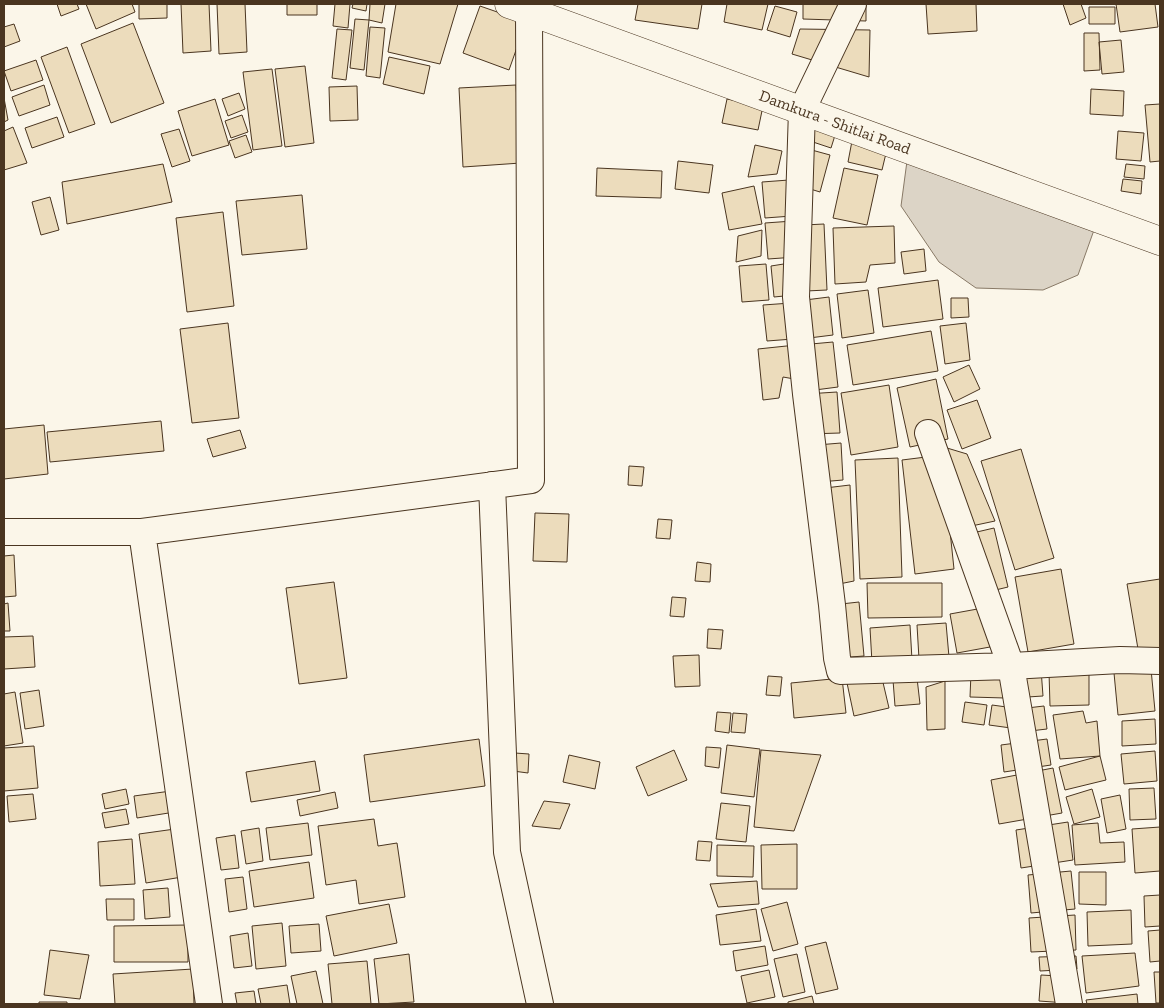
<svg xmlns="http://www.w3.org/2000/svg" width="1164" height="1008" viewBox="0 0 1164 1008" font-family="'Zilla Slab',serif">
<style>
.water{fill:#dcd4c6;stroke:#887966}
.building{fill:#ecdcbc;stroke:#4a3520}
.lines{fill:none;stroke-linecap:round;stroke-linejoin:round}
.minor-casing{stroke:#4a3520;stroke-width:28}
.tertiary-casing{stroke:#4a3520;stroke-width:29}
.minor{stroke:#fbf6e9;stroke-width:26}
.tertiary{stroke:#fbf6e9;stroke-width:28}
.labels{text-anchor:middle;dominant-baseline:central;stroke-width:4;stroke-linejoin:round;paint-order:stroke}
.street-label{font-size:16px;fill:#4a3520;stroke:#fbf6e9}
</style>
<rect width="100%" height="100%" fill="#fbf6e9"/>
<path class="water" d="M907 161 1094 230 1078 275 1043 290 976 288 939 262 901 206Z"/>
<path class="building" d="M57 4H77L79 9 61 16Z
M86 4H132L135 12 96 29Z
M139 4H167V18L139 19Z
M181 4H209L211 51 183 53Z
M217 4H245L247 52 219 54Z
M287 4H317V15H287Z
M335 4H350L348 28 333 26Z
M353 4H367L366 11 352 8Z
M370 4H385L382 23 369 20Z
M396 4H458L440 64 388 52Z
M638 4H702L698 29 635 20Z
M727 4H768L762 30 724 22Z
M803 4H866V21L803 19Z
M926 4H976L977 31 928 34Z
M1063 4H1081L1086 18 1070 25Z
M1116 4H1155L1158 27 1120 32Z
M480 6 526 22 509 70 463 53Z
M775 6 797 12 790 37 767 30Z
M1089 7H1115V24H1089Z
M355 19 369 20 364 70 350 68Z
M133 23 164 103 111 123 81 44Z
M14 24 20 41 4 47V27Z
M370 27 385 28 380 78 366 76Z
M337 29 352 30 346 80 332 78Z
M800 29 870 30 869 77 792 54Z
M1084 33H1099L1100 70 1084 71Z
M1121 40 1124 72 1102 74 1099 42Z
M67 47 95 124 69 133 41 57Z
M389 57 430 66 424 94 383 84Z
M36 60 43 80 11 91 4 71Z
M305 66 314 143 285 147 275 69Z
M272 69 282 146 253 150 243 72Z
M44 85 50 105 19 116 12 97Z
M516 85 521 163 463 167 459 88Z
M357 86 358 120 330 121 329 87Z
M1091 89 1124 91 1123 116 1090 114Z
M239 93 245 109 228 116 222 99Z
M4 98 8 120 4 122Z
M215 99 229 145 192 156 178 111Z
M727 99 763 106 758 130 722 123Z
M1160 104V161L1150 162 1145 105Z
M242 115 248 132 231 138 225 121Z
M57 117 64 137 32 148 25 128Z
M813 122 837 129 831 148 801 138Z
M13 127 27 163 4 170V131Z
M179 129 190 161 172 167 161 134Z
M1118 131 1144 133 1141 161 1116 159Z
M246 135 252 152 235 158 229 141Z
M852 141 887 149 882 170 848 162Z
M755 145 782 151 777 174 748 177Z
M808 149 830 155 820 192 807 188Z
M678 161 713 165 709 193 675 189Z
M163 164 172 202 67 224 62 182Z
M1126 164 1145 166 1144 179 1124 177Z
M597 168 662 171 661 198 596 196Z
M844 168 878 175 867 225 833 218Z
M1123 179 1142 181 1141 194 1121 191Z
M789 180 792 216 765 218 762 182Z
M754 186 762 224 729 230 722 193Z
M302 195 307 249 242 255 236 201Z
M50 197 59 230 41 235 32 202Z
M223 212 234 306 187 312 176 218Z
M793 221 796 257 768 259 765 223Z
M824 224 827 290 806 291 804 225Z
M894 226 895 263 870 265 866 282 835 284 833 228Z
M762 230 761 256 736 262 738 236Z
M924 249 926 271 904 274 901 252Z
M790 263 794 295 774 297 771 266Z
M766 264 769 300 742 302 739 266Z
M938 280 943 319 883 327 878 288Z
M868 290 874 333 842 338 837 294Z
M829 297 833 335 809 338 805 300Z
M951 298H968L969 317 951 318Z
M791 303 793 339 767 341 763 305Z
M228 323 239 418 192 423 180 329Z
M966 323 970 360 945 364 940 326Z
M931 331 938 371 853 385 847 345Z
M833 342 838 387 815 390 811 344Z
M796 345 800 380 783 377 779 398 763 400 758 349Z
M969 365 980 389 954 402 943 377Z
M936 379 948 439 910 447 897 388Z
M889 385 898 447 851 455 841 393Z
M837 392 840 433 808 434 806 394Z
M977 400 991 438 962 449 947 410Z
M161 421 164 451 50 462 47 432Z
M44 425 48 474 4 479V429Z
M240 430 246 448 213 457 207 439Z
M841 443 843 480 808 483 805 446Z
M947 448 967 454 995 521 962 528Z
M1021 449 1054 558 1015 570 981 461Z
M942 455 954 569 915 574 902 460Z
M898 458 902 577 860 579 855 460Z
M629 466 644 467 642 486 628 485Z
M850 485 854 581 829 586 825 488Z
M535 513 569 514 567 562 533 561Z
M658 519 672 520 670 539 656 538Z
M994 528 1008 587 979 594 964 535Z
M14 555 16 596 4 597V556Z
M697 562 711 564 710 582 695 581Z
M1061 569 1074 644 1028 652 1015 577Z
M1160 579V650L1138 649 1127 584Z
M334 582 347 678 299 684 286 588Z
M867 583H942V617L868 618Z
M672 597 686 598 684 617 670 616Z
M859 602 864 656 837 658 832 605Z
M8 603 10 631H4V604Z
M983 608 990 647 957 653 950 614Z
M946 623 949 657 919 659 917 625Z
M910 625 912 660 872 663 870 628Z
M708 629 723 630 721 649 707 648Z
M33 636 35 667 4 669V637Z
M699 655 700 686 675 687 673 656Z
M1041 669 1043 696 1012 698 1011 671Z
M1151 669 1155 711 1118 715 1114 673Z
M1089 671V705L1050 706 1049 672Z
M971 673 1006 674 1005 698 970 697Z
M881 674 889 708 854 716 847 683Z
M768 676 782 677 780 696 766 695Z
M842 678 846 713 794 718 791 683Z
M917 678 920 704 895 706 893 680Z
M945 681V729L927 730 926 687Z
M39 690 44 726 25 729 20 693Z
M15 692 23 743 4 746V694Z
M965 702 987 705 984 725 962 722Z
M992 705 1014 708 1011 728 989 725Z
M1044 706 1047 729 1030 731 1027 708Z
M1083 711 1086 723 1097 721 1100 756 1060 759 1053 715Z
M717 712 731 713 729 733 715 731Z
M733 713 747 714 745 733 731 732Z
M1155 719 1156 744 1122 746V721Z
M479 739 485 786 370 802 364 755Z
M1047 739 1051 765 1004 772 1001 745Z
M727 745 760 749 754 797 721 793Z
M34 746 38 788 4 791V748Z
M706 747 721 748 719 768 705 766Z
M674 750 687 780 648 796 636 767Z
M761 750 821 755 794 831 754 827Z
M1155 751 1157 781 1124 784 1121 754Z
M515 753 529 754 528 773 513 771Z
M569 755 600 762 595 789 563 782Z
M1100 756 1106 780 1065 790 1059 767Z
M315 761 320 791 251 802 246 772Z
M1053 768 1062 813 999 824 991 780Z
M1154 788 1156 819 1130 820 1129 789Z
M126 789 129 804 105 809 102 794Z
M1092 789 1100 817 1074 824 1066 797Z
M171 791 175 812 137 818 134 796Z
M335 792 338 808 300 816 297 800Z
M33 794 36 819 9 822 7 796Z
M1120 795 1126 829 1107 833 1101 799Z
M544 801 570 804 560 829 532 826Z
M721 803 750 806 746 842 716 839Z
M126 809 129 824 105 828 102 813Z
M374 819 378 846 397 843 405 897 359 904 356 880 326 885 318 826Z
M1068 822 1073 860 1021 868 1016 830Z
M308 823 312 855 270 860 266 828Z
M1098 823 1100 843 1124 842 1125 862 1075 865 1072 825Z
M1160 827V871L1135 873 1132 829Z
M259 828 263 861 246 864 241 831Z
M175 829 182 877 146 883 139 834Z
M235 835 239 868 221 870 216 838Z
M132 839 135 884 100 886 98 842Z
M698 841 712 842 710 861 696 860Z
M797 844V889H762L761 845Z
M717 845 754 846 753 877 717 876Z
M309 862 314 898 254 907 249 871Z
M1071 871 1075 909 1031 913 1028 875Z
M1079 872H1106V905L1079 904Z
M243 877 247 909 229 912 225 879Z
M757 881 759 904 718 907 710 884Z
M168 888 170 917 145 919 143 890Z
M1160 895V926L1145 927 1144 896Z
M106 899H134V920H107Z
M787 902 798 944 773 951 761 909Z
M389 904 397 943 334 956 326 916Z
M756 909 761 941 720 945 716 915Z
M1131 910 1132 944 1088 946 1087 912Z
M1075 915 1076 950 1031 952 1029 918Z
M282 923 286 966 256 969 252 926Z
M319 924 321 951 291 953 289 926Z
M188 925V962H114V926Z
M1160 930V961L1150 962 1148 931Z
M248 933 252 966 234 968 230 936Z
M826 942 838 989 816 994 805 947Z
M765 946 768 965 736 971 733 951Z
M50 950 89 955 80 999 44 995Z
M1135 953 1139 986 1086 993 1082 956Z
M409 954 414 1002 379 1004 374 959Z
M797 954 805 992 783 997 774 959Z
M1076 956 1077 969 1040 971 1039 957Z
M367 961 371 1004H332L328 964Z
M193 969 194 1004H115L113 974Z
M769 970 775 997 747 1003 741 976Z
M316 971 323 1004H297L291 976Z
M1154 972H1160V1003H1156Z
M1041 975 1076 977 1081 1004 1039 1001Z
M287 985 290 1004H261L258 989Z
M254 991 256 1004H237L235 993Z
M1137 994 1138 1004H1087L1086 1000Z
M812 996 814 1004H788V1002Z
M39 1002H67V1004H39Z"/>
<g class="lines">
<defs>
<path id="minor" d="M853 4 802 110 796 297 806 394 832 605 837 658 840 671 1011 666 1120 660 1160 661
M928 433 1011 666 1069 1004
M492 485 507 852 540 1004
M4 532H142L209 1004
M142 532 531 480 529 10"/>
<path id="tertiary" d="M509 4 1160 241"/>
</defs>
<use href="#minor" class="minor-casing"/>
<use href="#tertiary" class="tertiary-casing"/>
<use href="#minor" class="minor"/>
<use href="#tertiary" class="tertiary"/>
</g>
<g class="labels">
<g class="street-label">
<text transform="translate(835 122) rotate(20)">Damkura - Shitlai Road</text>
</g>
</g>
<rect width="1164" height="1008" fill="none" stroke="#4a3520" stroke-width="10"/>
</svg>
